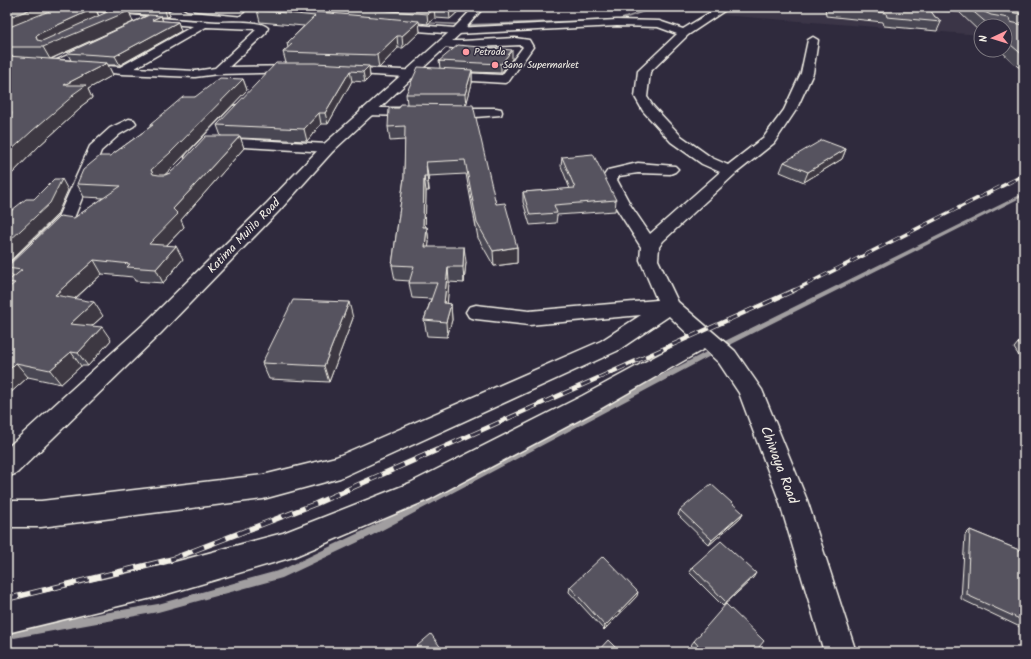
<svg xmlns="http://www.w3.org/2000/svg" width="1031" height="659" viewBox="0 0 1031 659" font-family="Kalam,sans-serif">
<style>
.built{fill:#3b3647}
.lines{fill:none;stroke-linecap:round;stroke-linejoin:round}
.stream{fill:#a19ea0;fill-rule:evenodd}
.minor-casing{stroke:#f4f1e8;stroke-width:3}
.major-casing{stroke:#f4f1e8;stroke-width:3}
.minor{fill:#2f2a3d;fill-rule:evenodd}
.major{fill:#2f2a3d;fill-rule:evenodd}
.rail-far2-casing{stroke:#f4f1e8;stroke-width:3.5}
.rail-far1-casing{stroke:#f4f1e8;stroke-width:4.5}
.rail-casing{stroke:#f4f1e8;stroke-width:5.5}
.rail-far2{stroke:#2f2a3d;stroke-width:2.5;stroke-dasharray:8;stroke-linecap:butt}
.rail-far1{stroke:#2f2a3d;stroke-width:3;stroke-dasharray:10;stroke-linecap:butt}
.rail{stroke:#2f2a3d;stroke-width:4;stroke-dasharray:12;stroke-linecap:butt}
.wall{fill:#4a4752;stroke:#f4f1e8;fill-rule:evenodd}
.shaded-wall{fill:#3c3942;stroke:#f4f1e8}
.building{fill:#56525f;stroke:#f4f1e8}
.poi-dot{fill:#ff9aa2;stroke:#2f2a3d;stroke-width:1.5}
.labels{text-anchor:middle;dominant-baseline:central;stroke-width:3;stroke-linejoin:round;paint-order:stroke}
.far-poi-label{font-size:10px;fill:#f4f1e8;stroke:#2f2a3d;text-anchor:start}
.street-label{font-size:12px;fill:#f4f1e8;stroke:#2f2a3d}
.near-street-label{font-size:14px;fill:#f4f1e8;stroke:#2f2a3d}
</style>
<rect width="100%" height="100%" fill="#2f2a3d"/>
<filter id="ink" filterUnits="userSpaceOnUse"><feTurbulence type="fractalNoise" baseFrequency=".025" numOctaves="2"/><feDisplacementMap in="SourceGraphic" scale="8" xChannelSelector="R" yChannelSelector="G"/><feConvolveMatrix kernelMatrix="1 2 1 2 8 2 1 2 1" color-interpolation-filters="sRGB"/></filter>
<g filter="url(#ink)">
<path class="built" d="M733 7H962L981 26V35L721 15Z"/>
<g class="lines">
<path class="stream" d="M240 7H248L267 10 266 11Z
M654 7H658L619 21 468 26 420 23 421 22 468 24 619 19Z
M1024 193V196L729 345H725L724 343 725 341Z
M708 351H712L713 353 712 355 369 537 282 578 158 612 14 638 11 636 9 633 11 630 14 628 158 604 281 570 363 531Z"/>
<defs>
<path id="minor" d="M7 7C77 7 147 19 217 22 229 22 261 20 268 28L266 33 229 67 300 66 304 67 306 69 304 71 300 72 218 74 195 77 122 74 81 70 77 69 75 67 77 65 81 64 120 67 193 26 8 10ZM206 27 257 29 215 68 195 71 135 68Z
M182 7C194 7 237 5 244 12L239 15 187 10Z
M719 7H730L688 35 650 72 647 97 653 106 681 136 712 158 728 165 764 137 784 110 801 73 808 40 813 37 818 40 813 73 796 110 774 143 735 174 663 241 659 247 658 260 678 302 735 351 762 390 807 500 856 652H824L779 500 739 393 719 363 704 349 598 410 430 499 293 557 160 596 7 633V601L160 566 283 533 410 483 582 396 691 337 669 316 617 351 340 478 263 499 41 527H7V501H41L263 475 336 457 601 341 641 315 529 325 476 319 469 317 466 312 469 307 476 305 529 311 657 300 640 260 641 247 615 206 601 180 608 170 638 163 675 166 678 169 675 172 670 174 638 173 619 176 617 180 631 206 650 234 720 172 702 164 671 142 643 111 635 97 638 71 677 34 658 27 617 26 457 34 391 29 386 26 391 23 455 28 617 20 659 21 683 29Z
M515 38 529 40 533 47 509 81 505 83 341 73 337 72 335 70 337 68 341 67 502 75 523 47 521 45 453 48 442 47 437 44 442 41H463Z
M95 43 100 46 99 48 58 67H50L48 65 50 63Z
M238 105 243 106 244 109 218 138 328 144 333 145 335 148 333 151 328 152 211 145C204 153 198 163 187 160L185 157 187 154 233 106Z
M366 108H496L501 109 502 112 501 115 475 117 361 115 360 112 361 109Z
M129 119 134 120 136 123 134 126 120 134 101 151 72 223 14 281 7 283V266L58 217 90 146 110 128Z"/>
<path id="major" d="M474 7H484L462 32 333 151 279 211 161 333 17 473 7 477V448L145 323 267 203 323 145 454 28Z"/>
</defs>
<use href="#minor" class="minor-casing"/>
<use href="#major" class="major-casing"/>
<use href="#minor" class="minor"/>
<use href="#major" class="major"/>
<defs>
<path id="rail-far2" d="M793 291 1024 175"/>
<path id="rail-far1" d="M435 451 795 290"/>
<path id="rail" d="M7 599 172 559 315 504 437 450"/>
</defs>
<use href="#rail-far2" class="rail-far2-casing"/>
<use href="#rail-far1" class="rail-far1-casing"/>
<use href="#rail" class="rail-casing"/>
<use href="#rail-far2" class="rail-far2"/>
<use href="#rail-far1" class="rail-far1"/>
<use href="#rail" class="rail"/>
</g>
<path class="wall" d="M7 7H176L168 11 170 16 167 17H161L163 21 178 22 181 31 120 65H108L113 75 88 89 92 98 80 107 81 108 40 145 7 179ZM46 7H58L48 12ZM97 11 109 12 99 16ZM130 14 148 15 67 53 71 60 51 59 133 22Z
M277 7H463L450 19 435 18 428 24 419 23 420 32 403 48H398L379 68 369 67 370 77 365 82 352 81 328 124H321L307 141 240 138 244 148 181 220 184 227 167 245 183 259 163 283 135 281 133 277 102 274 75 299 103 316 92 326 111 340 88 366H81L61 384 28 377 7 396 10 287 7 283V282L13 277 7 269V267L74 218 104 198 84 197 77 184 110 156 150 127V125L195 97 243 79 247 90 175 165 164 175 170 173 221 136 217 125 286 63 283 52 288 48 287 43 304 26 260 22 257 10 277 9Z
M825 7H928L935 17 941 22 937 31 884 26 883 22 826 16Z
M933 7H1024V67H1018L1000 50H1005V26H981V33L959 12 934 10Z
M512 59 501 73 472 72V83L466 105 496 204 517 247V263L494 266 478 238 466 174 428 176 429 191H426L425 227H427L429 242 428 247 466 262 464 283 449 282 447 304H451L452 320 447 337 427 336 424 320 431 299 412 298 409 283 410 281 395 280 392 265 404 178 405 140 390 141 388 127 399 108 407 104 406 94 440 68 439 61Z
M846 149 842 159 804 182 780 172 784 162Z
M562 157 616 200 615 211 557 215 556 223 530 225 523 202V192L570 189 561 166Z
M353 318 329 382 269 379 262 363Z
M1018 343H1024V364L1014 348Z
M680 510 743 513 740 518 709 545 678 515Z
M970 530 1024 552V624L1020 627 961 599 965 535Z
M692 567 753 578 723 606 689 572Z
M570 587 637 596 604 630 569 592Z
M694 641 755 652H698L691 645Z"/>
<path class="shaded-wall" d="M37 7H46L50 15 7 32V18Z
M164 7H176L168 11 170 16 167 17Z
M452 7H463L450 19 449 9Z
M95 8 100 19 129 11 133 22 50 59 43 47 37 40 36 36 38 34Z
M434 8 435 18 428 24 427 14Z
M161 16 164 25 152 20Z
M419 21 420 32 403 48 402 36Z
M178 22 181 31 120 65 115 56Z
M397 36 398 48 379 68 377 55Z
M512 50V59L501 73V64Z
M107 63 113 75 88 89 92 98 80 107 81 108 40 145 7 179V154L64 85Z
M369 66 370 77 365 82 363 72Z
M472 70V83L466 106 465 94Z
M350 71 352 81 328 124 325 113Z
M243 79 247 90 175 165 157 182 151 170Z
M319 113 321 124 307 141 304 129Z
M240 136 244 148 181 220 184 227 155 257 149 244 173 209Z
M846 149 842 159 804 182 808 172Z
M426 162 428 176 429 191 427 176Z
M424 176 426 191 425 242 423 227Z
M62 179 68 190 57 215 7 264V243Z
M427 227 429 242 427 262 425 247Z
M176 246 183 259 163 283 156 269Z
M464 247 466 262 464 283 463 267Z
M517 247V263L494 266 493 251Z
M94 260 102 274 64 308 55 295Z
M448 267 449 282 446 319 444 303Z
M94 302 103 316 79 337 70 324Z
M349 302 353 318 329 382 324 366Z
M451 304 452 320 447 337 446 322Z
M102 327 111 340 88 366 78 353Z
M71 352 81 366 61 384 50 370Z
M16 363 28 377 7 396V372Z
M743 513 740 518 709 545 712 540Z
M756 573 753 578 723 606 726 602Z
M638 592 637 596 604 630 605 626Z"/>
<path class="building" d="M7 7H37L7 18Z
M59 7H82L95 8 38 34 36 36 37 40 42 41 114 9 129 11 43 47H7V28Z
M262 7 419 21 402 36H397L377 55 283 52 292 44 287 43 315 16 257 10Z
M342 7H452L449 9 434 8 427 14Z
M829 7H928L935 17 938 18 941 22 887 17 886 13Z
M968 7H974L991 15 1009 18 1010 22 1024 25V56L1005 40V26H990Z
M996 7H1024V15L1001 10Z
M149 15 161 16 152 20 178 22 115 56 67 53Z
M458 45 512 50 501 64 439 61Z
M7 56 107 63 64 85H86L72 95H74L32 131 7 154V120L12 113 9 109 7 108Z
M276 63H315L369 66 363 72 350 71 325 113H319L304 129 217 125Z
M418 67 472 70 465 94H406Z
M220 78 243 79 170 153 151 170 153 174 159 175H165L170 173 181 163 206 136H240L173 209 178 214 149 244 176 246 156 269 127 267 130 264 94 260 55 295 94 302 70 324 102 327 78 353 71 352 50 370 16 363 7 372V289L15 283 7 282 22 270 7 268V267L60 216 74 218 121 186 77 184 83 170 100 156H110L153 125H150L183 97H195Z
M401 104 473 105 496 204 505 203 517 247 493 251 477 223 465 160 426 162 427 176H424L423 227H427L425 247H464L463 267H448L444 303 451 304 446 322 424 320 437 283H409L414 266 392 265 404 178 405 126 388 127 389 108H399Z
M822 140 846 149 808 172 784 162Z
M593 154 616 200 554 205 557 213 530 215 523 192 575 188 562 157Z
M54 179H62L50 203 7 243V214L26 199H34Z
M293 300 349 302 324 366 262 363Z
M1018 343H1024V351Z
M711 484 743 513 712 540 680 510Z
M970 530 1024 552V621L967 595Z
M721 541 756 573 726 602 692 567Z
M603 556 638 592 605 626 570 587Z
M726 604 764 641 755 652H704L694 641Z
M431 634 444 652H410Z
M608 640 620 652H597Z"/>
</g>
<g class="poi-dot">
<circle cx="466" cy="52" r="4"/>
<circle cx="495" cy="65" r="4"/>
</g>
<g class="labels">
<g class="far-poi-label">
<text x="474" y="52">Petroda</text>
<text x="503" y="65">Sana Supermarket</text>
</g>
<g class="street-label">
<text transform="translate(244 236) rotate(-46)">Katima Mulilo Road</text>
</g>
<g class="near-street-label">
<text transform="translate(779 465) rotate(69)">Chiwaya Road</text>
</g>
</g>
<rect width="1031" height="659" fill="none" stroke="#2f2a3d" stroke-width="24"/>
<rect x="12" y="12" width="1007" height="635" fill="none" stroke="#f4f1e8" stroke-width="1.5" filter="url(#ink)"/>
<g transform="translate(993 38) rotate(266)"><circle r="19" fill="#2f2a3d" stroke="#7e7a81"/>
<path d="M0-3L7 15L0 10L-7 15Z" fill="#ff9aa2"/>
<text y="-6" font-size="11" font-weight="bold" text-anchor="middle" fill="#f4f1e8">N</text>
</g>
</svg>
